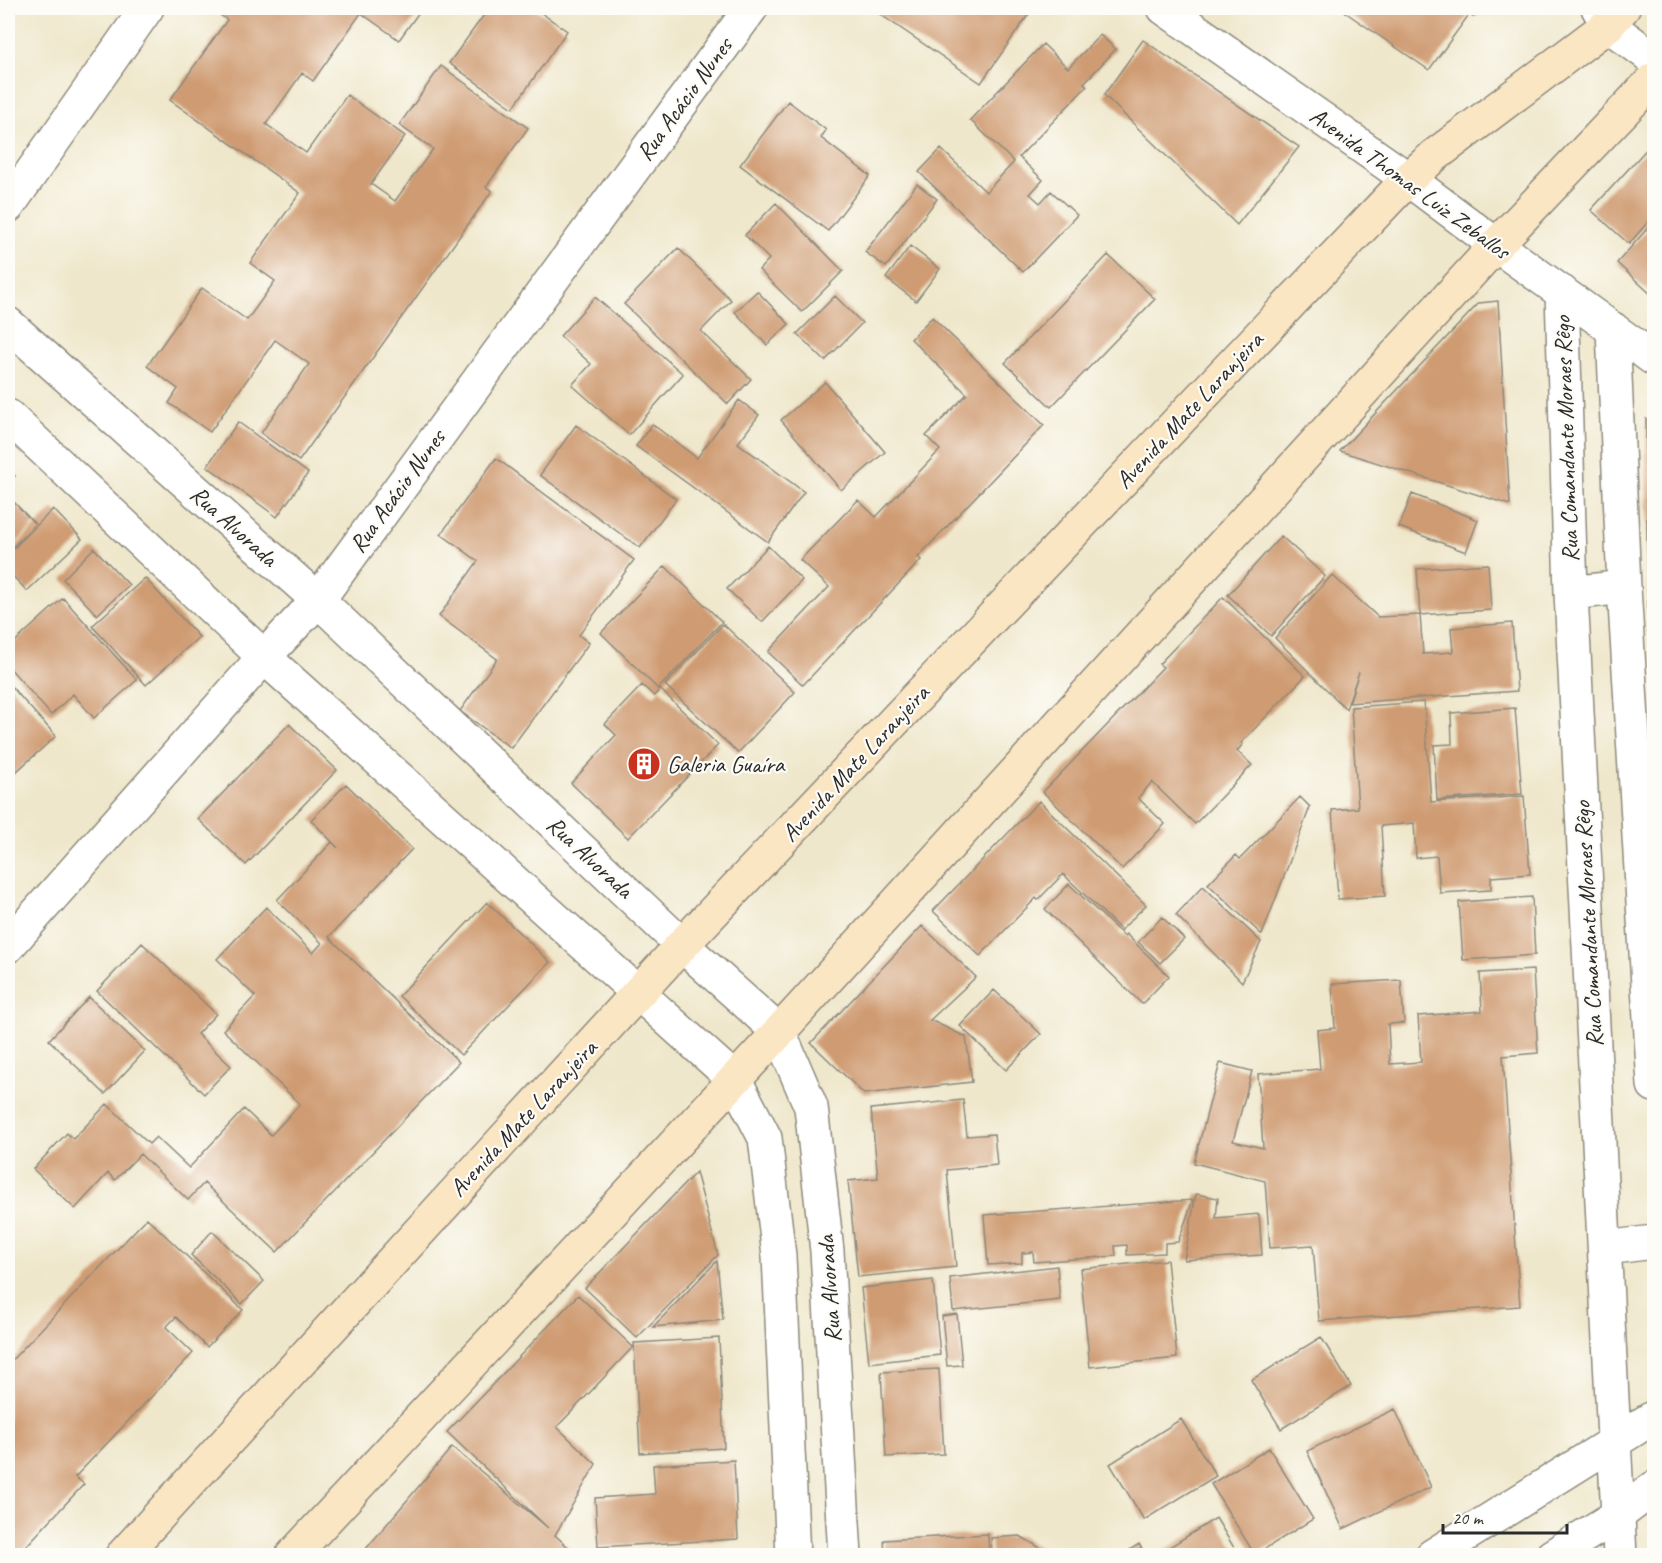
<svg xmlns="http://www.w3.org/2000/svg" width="1662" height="1563" viewBox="0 0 1662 1563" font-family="Caveat,sans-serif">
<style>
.building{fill:#cf9b72}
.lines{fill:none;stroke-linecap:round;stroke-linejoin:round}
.minor-casing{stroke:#8d897b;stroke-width:36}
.tertiary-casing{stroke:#8d897b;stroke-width:36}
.secondary-casing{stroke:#8d897b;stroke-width:36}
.minor{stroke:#fff;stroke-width:33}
.tertiary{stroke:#fff;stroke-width:33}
.secondary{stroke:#fbe6c4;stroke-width:33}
.labels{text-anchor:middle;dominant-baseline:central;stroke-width:4.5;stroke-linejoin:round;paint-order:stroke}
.street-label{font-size:24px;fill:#2b2b2b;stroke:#fdfcf7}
.poi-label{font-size:24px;fill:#2b2b2b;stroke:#fdfcf7;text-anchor:start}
</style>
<rect width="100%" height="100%" fill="#fdfcf7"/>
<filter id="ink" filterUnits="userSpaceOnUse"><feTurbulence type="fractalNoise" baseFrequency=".0167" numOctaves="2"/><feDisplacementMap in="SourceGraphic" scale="12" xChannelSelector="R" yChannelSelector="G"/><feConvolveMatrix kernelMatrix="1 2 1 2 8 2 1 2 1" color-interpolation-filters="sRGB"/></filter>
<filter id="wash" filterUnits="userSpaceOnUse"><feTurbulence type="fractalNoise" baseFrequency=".008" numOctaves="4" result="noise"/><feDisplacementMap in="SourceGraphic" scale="24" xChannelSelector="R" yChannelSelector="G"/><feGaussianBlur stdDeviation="1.35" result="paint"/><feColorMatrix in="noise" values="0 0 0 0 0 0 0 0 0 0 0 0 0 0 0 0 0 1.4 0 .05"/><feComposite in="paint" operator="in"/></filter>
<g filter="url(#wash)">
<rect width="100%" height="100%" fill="#efe7cb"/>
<g id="blocks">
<path class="building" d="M224 8H422L399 40 361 13 313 81 302 73 266 124 306 153 347 95 405 136 371 184 395 201 433 149 399 125 441 66 528 128 486 187 492 191 299 461 261 433 309 364 275 340 210 432 169 403 178 389 147 366 202 288 247 320 275 281 250 263 300 193 170 100 227 20 219 14Z
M489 8H534L567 31 513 108 449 63Z
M871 8H1033L981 83Z
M1344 8H1455L1468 16 1429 70 1342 10Z
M1468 8H1490L1473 17Z
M1100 35 1116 49 1084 83 1087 86 1019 157 1043 180 1030 194 1040 203 1051 191 1077 215 1023 272 919 172 941 149 986 192 1014 162 970 120 1043 44 1068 68Z
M1143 40 1299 147 1237 225 1104 95Z
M788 101 826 130 821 138 870 176 828 231 740 165Z
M1654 141V215L1629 244 1591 210Z
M917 184 937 199 886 267 865 252Z
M776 203 843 271 802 312 759 270 769 259 745 235Z
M1654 221V297L1617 263Z
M910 246 940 269 916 301 886 278Z
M678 248 731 300 701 331 751 379 728 404 624 304Z
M1108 255 1155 299 1051 407 1005 363Z
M757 291 789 324 767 345 735 312Z
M835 296 862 323 825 361 797 334Z
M595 297 683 374 629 435 572 385 591 364 560 336Z
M1498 301 1510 505 1340 451 1479 303Z
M932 317 1044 425 918 557 921 560 803 685 768 652 829 587 800 560 858 500 876 517 940 450 926 436 967 394 911 339Z
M825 382 885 452 841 490 781 420Z
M739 400 759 415 738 443 804 492 768 542 636 446 652 424 697 458Z
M1654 418V632H1648L1646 419Z
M238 422 308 473 277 517 207 466Z
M576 425 676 499 640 548 540 475Z
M496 458 634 560 579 635 589 643 511 748 460 711 497 659 439 616 478 561 441 534Z
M8 468 15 476 8 484Z
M1412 494 1478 520 1466 552 1399 527Z
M8 496 35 524 8 552Z
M53 509 82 539 27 591 8 571V554Z
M1281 536 1325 576 1271 636 1228 595Z
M768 546 802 580 762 622 727 589Z
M94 548 129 585 97 615 63 579Z
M1488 564 1491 610 1420 615 1417 569Z
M665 566 722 622 658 689 601 633Z
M1332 575 1378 617 1420 615 1423 654 1453 652 1451 628 1512 623 1517 691 1349 703 1359 672 1346 709 1275 638Z
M145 578 199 637 146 685 92 626Z
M1223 597 1305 676 1241 743 1243 744 1237 751 1252 765 1195 824 1152 782 1138 798 1165 824 1122 869 1043 792 1163 667 1159 664Z
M63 598 137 680 94 718 73 694 51 715 8 666V648Z
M723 624 795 692 738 753 665 685Z
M8 683 56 736 8 779Z
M642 685 654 696 660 689 718 745 628 838 571 783 616 735 605 724Z
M1424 702 1431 802 1524 796 1530 874 1491 877V890L1440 893 1437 856 1416 858 1414 823 1381 826 1385 896 1338 899 1332 810 1358 808 1351 707Z
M1515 708 1522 794 1437 800 1434 745 1452 744 1451 713Z
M289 724 337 770 246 865 198 819Z
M346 784 412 849 329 937 459 1062 277 1252 204 1183 188 1200 140 1154 115 1180 108 1173 75 1209 33 1169 67 1133 73 1139 107 1104 149 1144 156 1137 189 1168 244 1109 271 1135 300 1104 223 1030 255 996 217 959 266 907 313 953 322 943 277 900 332 842 338 848 311 820Z
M1300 797 1310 807 1262 935 1208 884 1236 855 1240 859Z
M1039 801 1146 905 1121 930 1063 874 1038 900 1036 898 980 956 933 911Z
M1069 884 1124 936 1126 934 1169 976 1142 1004 1045 909Z
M1203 886 1261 942 1242 982 1176 915Z
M1532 897 1535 955 1463 960 1459 902Z
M487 902 550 962 461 1055 399 996Z
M1162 917 1184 939 1160 963 1138 942Z
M922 926 976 977 930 1020 966 1037 972 1082 864 1094 811 1043Z
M142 943 216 1014 197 1034 231 1066 204 1094 97 991Z
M1533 970 1538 1053 1503 1056 1520 1306 1319 1321 1313 1245 1270 1248 1265 1181 1194 1163 1220 1063 1252 1071 1233 1141 1263 1148 1258 1074 1320 1069 1317 1030 1335 1028 1332 984 1401 980 1404 1023 1388 1024 1390 1064 1421 1062 1418 1016 1482 1011 1480 973Z
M994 990 1041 1034 1006 1070 960 1026Z
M89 997 145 1051 105 1094 49 1040Z
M963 1100 967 1136 994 1134 997 1165 947 1170 956 1267 858 1277 848 1181 878 1178 871 1109Z
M696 1172 718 1255 637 1338 585 1288Z
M1196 1194 1218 1198 1216 1218 1259 1214 1262 1255 1184 1260Z
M1193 1200 1178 1242 1165 1243V1253L1127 1255V1245L1115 1246 1116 1256 1034 1262 1033 1252 1022 1253V1263L988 1265 984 1215Z
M147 1218 243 1310 207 1347 176 1317 166 1327 193 1353 75 1477 84 1484 17 1556H8V1364Z
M212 1231 264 1281 242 1304 191 1255Z
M1167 1260 1177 1358 1090 1367 1080 1269Z
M717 1261 723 1320 653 1327Z
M1057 1266 1060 1300 953 1311 950 1278Z
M933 1280 940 1355 869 1363 861 1288Z
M578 1295 633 1347 557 1427 596 1464 555 1535 578 1556H360L452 1447 548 1528 447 1432Z
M957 1314 962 1365 947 1366 942 1316Z
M1321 1337 1351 1386 1281 1429 1251 1380Z
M719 1338 724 1448 640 1453 634 1343Z
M939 1369 944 1454 886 1457 881 1372Z
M1395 1409 1431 1487 1343 1529 1307 1451Z
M1181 1419 1216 1476 1144 1520 1110 1464Z
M1269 1448 1313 1519 1255 1555 1211 1484Z
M734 1460 738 1539 598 1547 595 1498 655 1494 653 1465Z
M1216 1518 1239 1556H1162L1160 1553Z
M988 1534 989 1556H885L884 1540Z
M1020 1536 1049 1553 1051 1556H992L991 1538Z
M1139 1544 1146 1556H1120Z"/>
</g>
</g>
<g filter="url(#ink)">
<use href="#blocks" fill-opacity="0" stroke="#8d897b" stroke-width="1.5"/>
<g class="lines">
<defs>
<path id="minor" d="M1598 8 1608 25 1654 59
M8 206 147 8
M1496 245 1654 359
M1562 292 1571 593 1620 1556
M8 324 318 600 682 945 779 1032 811 1107 827 1251 845 1556
M1613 329 1624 587 1654 1085
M8 416 264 657 735 1080 765 1138 779 1256 793 1556
M1571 593 1624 587
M1605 1248 1654 1242
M1432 1556 1654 1417
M1552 1556 1618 1515 1654 1488"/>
<path id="tertiary" d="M1164 8 1408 179 1496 245
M8 946 264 657 318 600 751 8"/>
<path id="secondary" d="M122 1556 682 945 1408 179 1434 156 1608 25 1623 8
M292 1556 779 1032 1496 245 1654 79"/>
</defs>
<use href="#minor" class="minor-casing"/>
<use href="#tertiary" class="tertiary-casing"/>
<use href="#secondary" class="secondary-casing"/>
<use href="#minor" class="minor"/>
<use href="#tertiary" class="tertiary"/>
<use href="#secondary" class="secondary"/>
</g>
</g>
<defs>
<symbol id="building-disc" viewBox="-11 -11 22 22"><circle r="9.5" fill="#c8321e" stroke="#fdfcf7"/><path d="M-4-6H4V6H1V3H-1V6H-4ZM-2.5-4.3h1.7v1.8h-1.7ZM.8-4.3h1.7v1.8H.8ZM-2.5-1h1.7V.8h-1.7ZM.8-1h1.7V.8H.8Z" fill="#fff"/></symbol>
</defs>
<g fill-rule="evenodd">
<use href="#building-disc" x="625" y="745" width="38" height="38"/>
</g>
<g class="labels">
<g class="street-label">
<text transform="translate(684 99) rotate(-54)">Rua Acácio Nunes</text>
<text transform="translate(1410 183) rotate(36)">Avenida Thomas Luiz Zeballos</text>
<text transform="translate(1189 410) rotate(-47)">Avenida Mate Laranjeira</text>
<text transform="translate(1566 439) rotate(-92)">Rua Comandante Moraes Rêgo</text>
<text transform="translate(397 491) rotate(-54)">Rua Acácio Nunes</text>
<text transform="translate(234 526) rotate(42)">Rua Alvorada</text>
<text transform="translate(855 763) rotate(-47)">Avenida Mate Laranjeira</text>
<text transform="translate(590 857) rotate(43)">Rua Alvorada</text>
<text transform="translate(1588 924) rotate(-93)">Rua Comandante Moraes Rêgo</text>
<text transform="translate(523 1118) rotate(-47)">Avenida Mate Laranjeira</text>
<text transform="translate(829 1289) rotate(-94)">Rua Alvorada</text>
</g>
<g class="poi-label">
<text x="667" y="764">Galeria Guaíra</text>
</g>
</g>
<rect width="1662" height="1563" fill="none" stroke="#fdfcf7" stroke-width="30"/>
<path d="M1443 1524v9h124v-9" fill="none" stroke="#2b2b2b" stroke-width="3"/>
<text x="1452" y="1524" font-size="18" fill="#2b2b2b" stroke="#fdfcf7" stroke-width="4.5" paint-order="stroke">20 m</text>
</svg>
